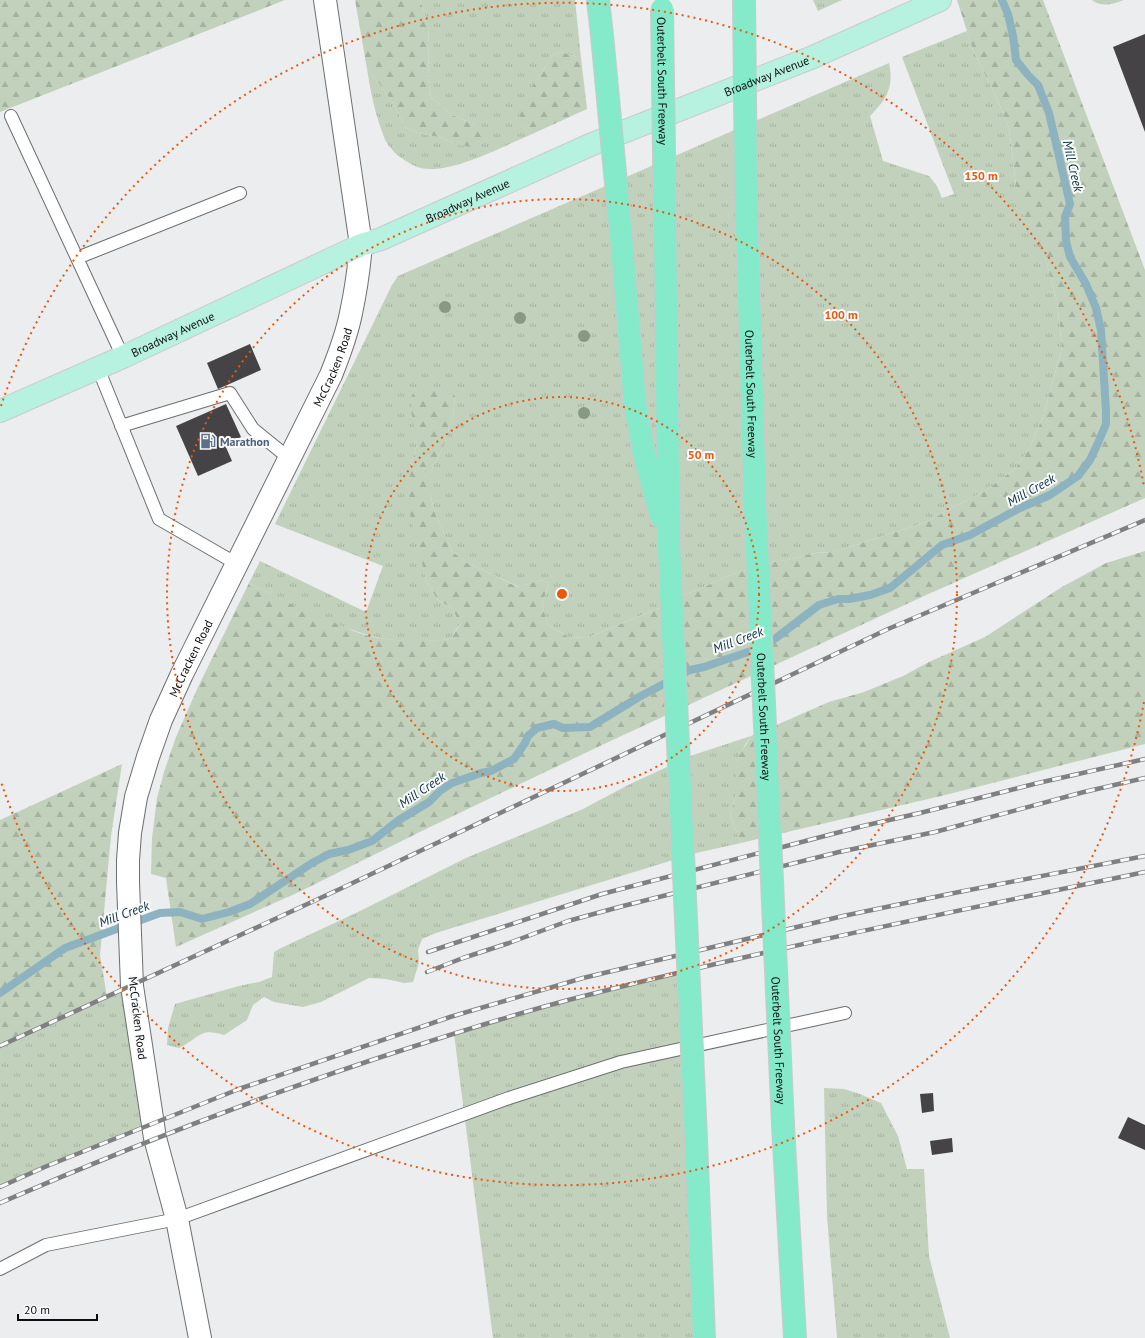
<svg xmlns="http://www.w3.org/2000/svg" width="1145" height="1338" viewBox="0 0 1145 1338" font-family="'PT Sans',sans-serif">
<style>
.grass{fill:url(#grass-tufts)}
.forest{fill:url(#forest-firs)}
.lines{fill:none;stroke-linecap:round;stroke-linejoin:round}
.stream{stroke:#8db3c0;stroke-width:8}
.building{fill:#454345}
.service-casing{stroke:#6c6e70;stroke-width:14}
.tertiary-casing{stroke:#6c6e70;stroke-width:24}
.primary-casing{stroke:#cacaca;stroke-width:24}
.motorway-casing{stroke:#cacaca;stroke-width:24}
.service{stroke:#fff;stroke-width:12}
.tertiary{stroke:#fff;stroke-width:22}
.primary{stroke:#b6f2df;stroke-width:22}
.motorway{stroke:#85eaca;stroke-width:22}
.rail-casing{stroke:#7f8081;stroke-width:4.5}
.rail{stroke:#f8fafc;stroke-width:3;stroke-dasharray:9;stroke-linecap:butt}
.motorway-bridge-casing{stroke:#cacaca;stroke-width:24;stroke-linecap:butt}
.motorway-bridge{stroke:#85eaca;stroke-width:22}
.tree{fill:#899882}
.ring{fill:none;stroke:#e8590c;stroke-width:2;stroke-dasharray:2 4}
.labels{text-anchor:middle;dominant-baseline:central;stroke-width:4;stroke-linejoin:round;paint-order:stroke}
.street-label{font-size:12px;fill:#0d0d0e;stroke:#f8fafc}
.service-label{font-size:12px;font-weight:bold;fill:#4e5e75;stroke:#f8fafc;text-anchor:start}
.water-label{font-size:13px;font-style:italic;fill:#0a2f3a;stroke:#f8fafc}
.centre{fill:#e8590c;stroke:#f8fafc;stroke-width:2}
.ring-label{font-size:12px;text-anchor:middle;font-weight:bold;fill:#e8590c;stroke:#f8fafc;stroke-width:4;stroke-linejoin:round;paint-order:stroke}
</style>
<defs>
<pattern id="grass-tufts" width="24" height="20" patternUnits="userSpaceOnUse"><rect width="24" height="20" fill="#c2d1bb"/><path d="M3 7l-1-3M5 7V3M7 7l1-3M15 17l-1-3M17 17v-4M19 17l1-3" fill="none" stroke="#a6b2a0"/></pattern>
<pattern id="forest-firs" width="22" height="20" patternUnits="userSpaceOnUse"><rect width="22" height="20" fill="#c2d1bb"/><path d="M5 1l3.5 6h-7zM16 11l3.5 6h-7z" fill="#a6b2a0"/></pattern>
</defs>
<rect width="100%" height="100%" fill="#ebedef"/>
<path class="grass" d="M420 0H575L581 58 561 52 552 55 549 62 537 80 521 125 530 135C504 146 458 170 429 169 414 169 394 155 387 143 384 139 383 133 381 129 374 109 370 89 367 69L379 83 395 106 404 127 418 133 443 138 455 145 474 124 452 115 431 97 428 78 429 44 428 25Z
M813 0H842L818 11Z
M1092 0H1124C1113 4 1102 8 1092 0Z
M967 31 973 50 998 101 1009 128 1016 186 1036 239 1047 264 1057 301 1060 330 1062 348 1043 417 1030 447 1015 469 986 490 926 522 834 552 815 553 787 560 771 562 733 574 704 587 684 595 659 608 587 638 568 637 548 625 542 605 549 583 541 580 519 587 483 570 465 562 452 551 435 513 430 494V473L444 445 453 416 455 396 416 432 417 444 410 469 422 561 426 580 437 599 453 609 460 624 450 639C425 642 397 643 372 636 329 625 288 603 249 583L260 561 366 612 383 566 275 524 392 285 398 276 889 63C894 87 887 99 870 116L883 161 929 176 937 186 942 198 954 194 902 57Z
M751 736 745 745 736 769V795L730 815 741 843 696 853 436 933 422 939 418 950 419 963 413 982 404 983 386 979 369 978 321 1002 303 1007 274 1002 264 997 253 1005 247 1020 224 1035C199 1027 200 1038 179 1048L167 1045 168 1028 175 1004 239 986 259 982 272 977 274 952 281 948 358 912 466 858 583 809 630 784 693 755Z
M692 970 704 1338H493L454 1034 574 999Z
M132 986 153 1122 47 1166 0 1187V1047Z
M824 1088 844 1089 860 1094 881 1103 898 1136 907 1169H924L929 1256 950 1338H837L827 1216Z"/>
<path class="forest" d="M0 0H285L0 112Z
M355 0H420L428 25 429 44 428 78 431 97 452 115 474 124 481 137 473 147 455 145 443 138 418 133 404 127 395 106 379 83 367 69Z
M957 0H1043L1145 270V498L924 596 604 744 428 828 299 892 176 947 166 878 151 874 152 838 157 798 164 772 176 737 198 687 249 583C277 597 304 611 333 622 346 628 360 634 374 637 399 642 425 642 450 639L460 625 453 609 437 599 426 580 409 510 410 469 417 444 411 410 412 395 420 387H439L455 396 453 416 444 445 430 473V494L435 513 452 551 465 562 483 570 518 587 541 580 549 583 542 605 548 625 568 637 587 638 659 608 684 595 704 587 733 574 771 562 787 560 815 553 834 552 926 522 986 490 1015 469 1030 447 1043 417 1062 348 1057 301 1047 264 1022 212 1016 186 1009 128 998 101 973 50Z
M561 52 581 58 587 109 530 135 521 125C520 121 519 114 521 110 527 89 544 74 552 55Z
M1145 551V744L945 795 741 843 730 815 736 795V769L739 757 751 736 829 702 864 692 903 676 929 662 985 637 1062 587 1106 563Z
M122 764 111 836 100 955 107 997 0 1046V820Z"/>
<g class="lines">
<path class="stream" d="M0 993 65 948 160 913 180 912 202 919 229 912 250 904 312 863 329 854 348 850 372 841 399 820 429 802 440 791 452 783 481 773 491 771 514 759 525 743 528 736 537 728 554 724 563 728 590 727 639 697 690 670 704 667 748 652 776 638 819 605 838 599H849L870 595 890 588 942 545 970 535 1018 509 1050 495 1078 476 1090 460 1098 443 1106 424V411L1101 330 1096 308 1086 284 1070 257 1066 241 1065 217 1070 204 1049 113 1038 85 1028 75 1016 60 1013 36 1008 14 1002 0"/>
</g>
<path class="building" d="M1145 34V132L1113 47Z
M250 344 261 370 218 389 207 363Z
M226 404 241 437 225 445 232 461 198 476 176 426Z
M933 1093 934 1111 922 1113 920 1094Z
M1128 1117 1145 1125V1150L1118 1138Z
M952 1138 953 1152 932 1155 930 1141Z"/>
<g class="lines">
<defs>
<path id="service" d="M11 116 77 258
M123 357 77 258 240 193
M98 368 159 519 237 564
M121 426 230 393 253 429 290 459
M0 1269 46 1245 177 1219 509 1098 621 1062 845 1013"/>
<g id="tertiary">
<path id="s1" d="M200 1338 177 1219 155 1138 132 986 128 882V860L130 833 136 797 148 757 161 720 182 674 331 375C339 355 347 334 351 313 356 290 359 268 361 245L325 0"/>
</g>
<g id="primary">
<path id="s2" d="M0 411 123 357 361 245 381 239 590 145 813 57 940 0"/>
</g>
<g id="motorway">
<path d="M598 0 602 35"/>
<path id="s3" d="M746 192 755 504"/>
<path d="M665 227 669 546"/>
<path d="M622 247 635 404 644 454 661 516"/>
<path d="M783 1125 795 1338"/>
<path d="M696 1139 704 1338"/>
</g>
</defs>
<use href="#service" class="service-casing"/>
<use href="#tertiary" class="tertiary-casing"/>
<use href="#primary" class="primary-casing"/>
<use href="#motorway" class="motorway-casing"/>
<use href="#service" class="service"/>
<use href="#tertiary" class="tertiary"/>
<use href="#primary" class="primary"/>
<use href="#motorway" class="motorway"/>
<defs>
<path id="rail" d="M428 952 602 894 863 826 920 813 1038 783 1145 759
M427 972 463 958 509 943 568 921 623 906 839 852 935 832 1084 792 1145 778
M0 1046 342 888 888 629 1145 520
M0 1187 47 1166 239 1089 450 1017 583 978 843 916 959 892 1145 856
M0 1203C136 1144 274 1091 415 1046 468 1029 522 1012 576 998 764 950 955 911 1145 872"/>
</defs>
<use href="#rail" class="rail-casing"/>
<use href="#rail" class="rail"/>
<defs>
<g id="motorway-bridge">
<path d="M744 0 746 192"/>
<path id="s4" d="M662 9 665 227"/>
<path d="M602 35 622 247"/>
<path id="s5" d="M755 504 783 1125"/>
<path d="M669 546 696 1139"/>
</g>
</defs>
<use href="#motorway-bridge" class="motorway-bridge-casing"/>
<use href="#motorway-bridge" class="motorway-bridge"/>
</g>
<g class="tree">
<circle cx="445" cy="307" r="6"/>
<circle cx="520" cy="318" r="6"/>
<circle cx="584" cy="336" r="6"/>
<circle cx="584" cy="413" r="6"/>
</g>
<g class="ring">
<circle cx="562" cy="594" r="197"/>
<circle cx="562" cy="594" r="395"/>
<path d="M1144 702A592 592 0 0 1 1 782M1 406A592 592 0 0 1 1144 486"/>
</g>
<defs>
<symbol id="fuel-bare" viewBox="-9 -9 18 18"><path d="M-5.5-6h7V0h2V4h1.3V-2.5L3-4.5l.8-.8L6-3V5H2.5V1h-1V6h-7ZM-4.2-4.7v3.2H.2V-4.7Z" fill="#5c6f8a" stroke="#f8fafc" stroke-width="2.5" paint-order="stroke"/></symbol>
</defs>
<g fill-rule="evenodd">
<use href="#fuel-bare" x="197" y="430" width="22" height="22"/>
</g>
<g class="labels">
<g class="street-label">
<text stroke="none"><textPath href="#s2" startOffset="837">Broadway Avenue</textPath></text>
<text stroke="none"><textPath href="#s4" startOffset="72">Outerbelt South Freeway</textPath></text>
<text stroke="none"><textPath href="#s2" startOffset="513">Broadway Avenue</textPath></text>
<text stroke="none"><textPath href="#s2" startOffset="189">Broadway Avenue</textPath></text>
<text stroke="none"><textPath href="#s1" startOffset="1022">McCracken Road</textPath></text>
<text stroke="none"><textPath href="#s3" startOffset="202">Outerbelt South Freeway</textPath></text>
<text stroke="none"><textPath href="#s1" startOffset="698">McCracken Road</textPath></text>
<text stroke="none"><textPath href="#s5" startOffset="213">Outerbelt South Freeway</textPath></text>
<text transform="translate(138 1018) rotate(83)">McCracken Road</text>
<text stroke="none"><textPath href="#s5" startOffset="537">Outerbelt South Freeway</textPath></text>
</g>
<g class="service-label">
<text x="220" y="441">Marathon</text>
</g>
<g class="water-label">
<text transform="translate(1073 166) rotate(77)">Mill Creek</text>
<text transform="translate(1031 490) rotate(-29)">Mill Creek</text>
<text transform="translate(738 640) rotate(-21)">Mill Creek</text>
<text transform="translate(422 790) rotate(-34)">Mill Creek</text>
<text transform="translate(124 914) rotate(-20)">Mill Creek</text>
</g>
</g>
<circle cx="562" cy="594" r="6" class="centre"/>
<g class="ring-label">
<text x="981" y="180">150 m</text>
<text x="841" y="319">100 m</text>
<text x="701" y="459">50 m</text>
</g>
<path d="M18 1314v6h79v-6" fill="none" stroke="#0d0d0e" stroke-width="2"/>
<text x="24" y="1314" font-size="12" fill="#0d0d0e" stroke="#f8fafc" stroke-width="3" paint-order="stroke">20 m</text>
</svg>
